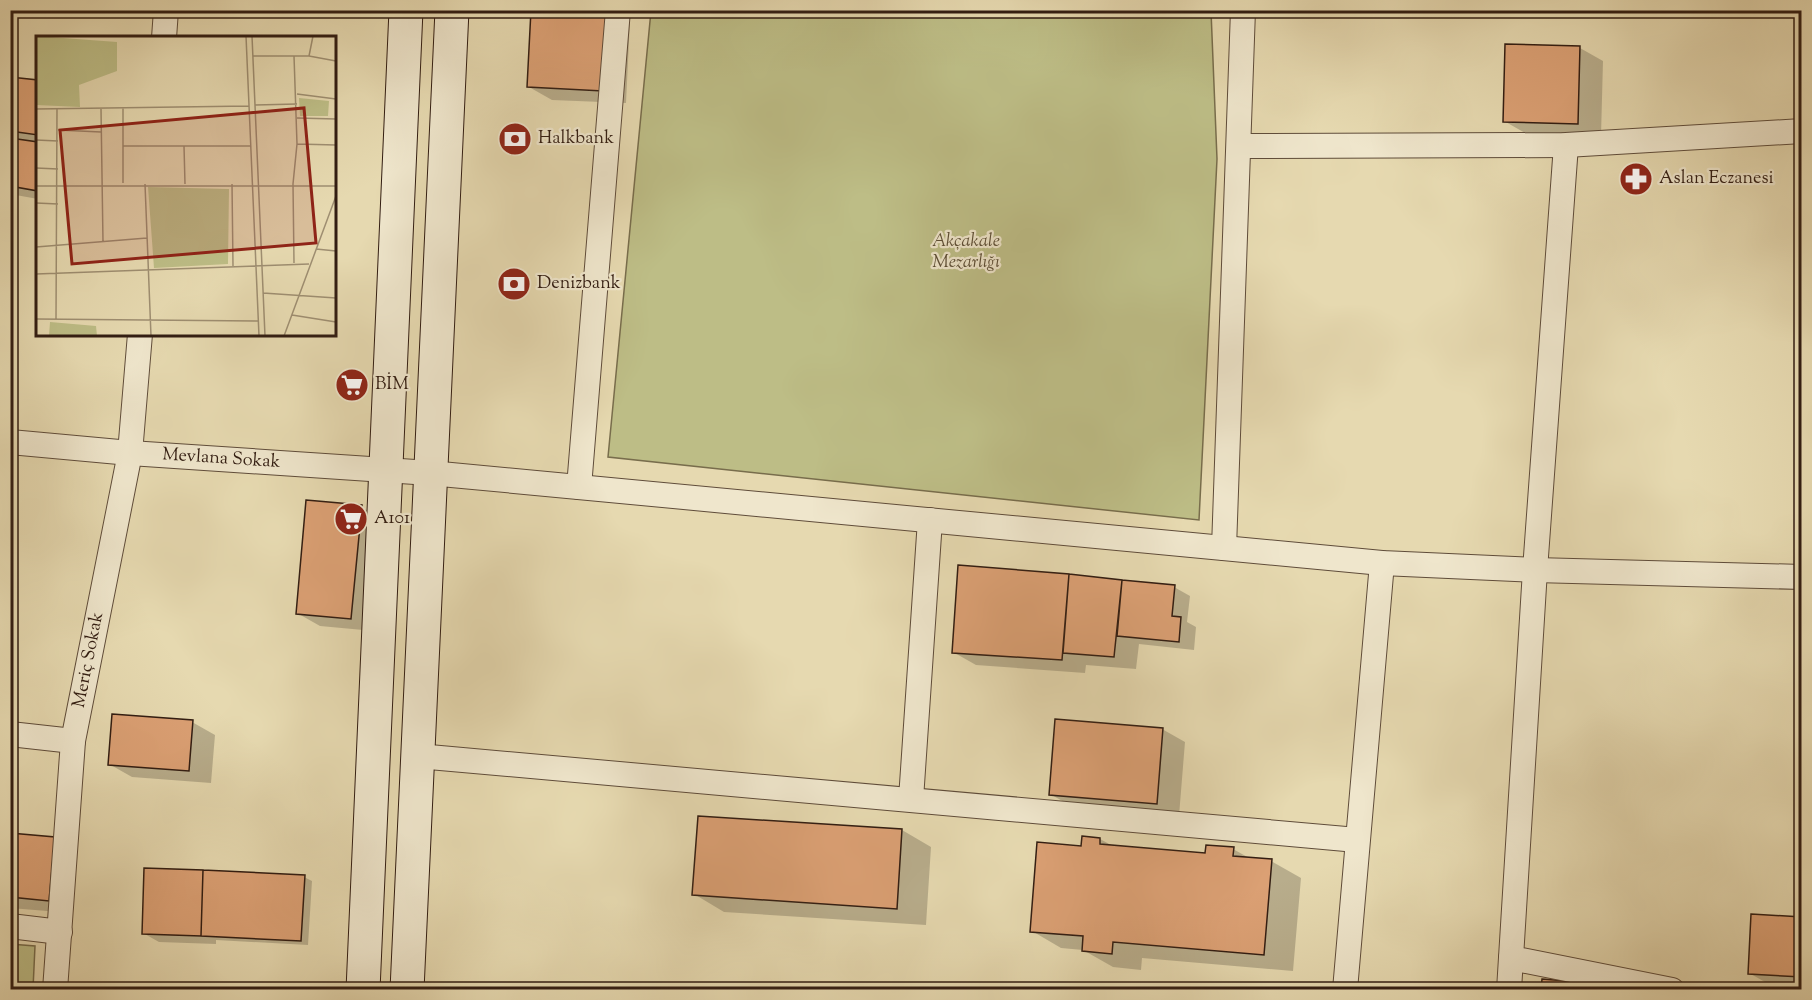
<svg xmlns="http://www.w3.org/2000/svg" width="1812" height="1000" viewBox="0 0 1812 1000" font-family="'Sorts Mill Goudy',serif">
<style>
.green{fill:#bdbd86;stroke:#786d4c;stroke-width:1.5}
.shadow{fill:#0003}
.building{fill:#dba074;stroke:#321d12;stroke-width:1.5}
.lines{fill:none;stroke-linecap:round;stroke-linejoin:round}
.minor-casing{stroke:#5f4c3a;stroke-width:26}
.secondary-casing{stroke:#321d12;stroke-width:35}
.minor{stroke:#efe6cc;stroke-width:24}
.secondary{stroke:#efe6cc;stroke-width:33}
.labels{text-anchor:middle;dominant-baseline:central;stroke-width:4.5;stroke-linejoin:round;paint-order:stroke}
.poi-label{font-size:18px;fill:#321d12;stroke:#efe6cc;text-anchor:start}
.park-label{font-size:18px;font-style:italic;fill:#5c4d35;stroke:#efe6cc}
.street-label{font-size:18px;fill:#321d12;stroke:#efe6cc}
.inset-road{fill:none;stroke:#9e8e71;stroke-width:1.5}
.view{fill:#8f2418;fill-opacity:0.15;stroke:#8f2418;stroke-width:3}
.inset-edge{fill:none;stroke:#321d12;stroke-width:3}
</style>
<rect width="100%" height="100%" fill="#e6d9b0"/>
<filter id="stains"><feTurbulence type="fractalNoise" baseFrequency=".00333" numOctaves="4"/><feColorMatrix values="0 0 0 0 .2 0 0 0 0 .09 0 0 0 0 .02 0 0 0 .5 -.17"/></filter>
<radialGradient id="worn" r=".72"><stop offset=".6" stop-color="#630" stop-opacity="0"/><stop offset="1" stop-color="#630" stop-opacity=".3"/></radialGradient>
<path class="green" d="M651 11H1211L1217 159 1199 520 608 457Z
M10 944 35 946 33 989H11Z"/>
<path class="shadow" d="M613 10 630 20 626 103 552 100 529 87Z
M1580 48 1603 61 1601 136 1527 134 1504 121Z
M10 78 38 81V199L10 194Z
M361 507 384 520 374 631 320 626 297 613Z
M1069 575 1174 587 1190 596 1187 622 1196 627 1194 650 1139 644 1136 669 1086 665 1085 673 976 665 953 652Z
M192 722 215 735 211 783 132 777 109 764Z
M1162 729 1185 742 1179 816 1073 807 1050 794Z
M902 830 931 847 926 925 724 912 694 894Z
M10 834 54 838 77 851 72 913 10 908Z
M1100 839 1113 846 1207 854 1233 849 1251 859 1271 861 1301 878 1293 971 1142 958 1141 970 1113 967 1083 950 1061 948 1032 931 1083 847Z
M304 877 312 881 308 945 216 940V944L159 942 143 933Z
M1802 918V984L1765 982 1749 973Z"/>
<path class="building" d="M531 10H607L603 91 527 87Z
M1505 44 1580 46 1578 124 1503 122Z
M10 77 38 80V135L10 131Z
M10 138 38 142V191L10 186Z
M306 500 362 505 351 619 296 614Z
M958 565 1069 574 1062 660 952 653Z
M1069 574 1122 580 1114 657 1063 653Z
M1122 580 1175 585 1172 616 1181 617 1179 642 1117 636Z
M112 714 193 720 189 771 108 765Z
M1055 719 1163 728 1157 804 1049 795Z
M698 816 902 829 897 909 692 895Z
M10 833 55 837 49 901 10 897Z
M1082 836 1100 838V844L1205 853 1206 845 1234 847 1233 856 1272 859 1264 955 1113 942 1112 954 1082 951 1083 936 1030 932 1037 842 1081 846Z
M144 868 203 870 201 936 142 934Z
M203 870 305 875 301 941 201 936Z
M1751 914 1802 917V977L1748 974Z
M1542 979 1591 983 1590 990H1541Z"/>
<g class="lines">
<defs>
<g id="minor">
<path d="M164 38 166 10"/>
<path d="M1239 146 1566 145 1802 131"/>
<path id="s1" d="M10 442 130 453 430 473 1382 563 1535 570 1802 577"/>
<path d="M579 487 618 10"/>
<path d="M1224 548 1243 10"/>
<path d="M10 734 73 741"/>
<path d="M418 756 1357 840"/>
<path d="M911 799 930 520"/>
<path d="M10 926 60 932"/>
<path d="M1511 958 1672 990"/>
<path id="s2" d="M55 990 73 741 130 453 140 334"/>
<path d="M1345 990 1382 563"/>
<path d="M1509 990 1535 570 1566 145"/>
</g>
<path id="secondary" d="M363 990 406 10
M407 990 452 10"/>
</defs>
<use href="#minor" class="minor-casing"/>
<use href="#secondary" class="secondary-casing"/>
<use href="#minor" class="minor"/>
<use href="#secondary" class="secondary"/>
</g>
<defs>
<symbol id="bank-disc" viewBox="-11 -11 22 22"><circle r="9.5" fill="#8f2418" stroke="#efe6cc"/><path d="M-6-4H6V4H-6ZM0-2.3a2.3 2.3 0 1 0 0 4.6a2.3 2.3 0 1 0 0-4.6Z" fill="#fff"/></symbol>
<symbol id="pharmacy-disc" viewBox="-11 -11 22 22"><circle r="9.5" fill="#8f2418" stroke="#efe6cc"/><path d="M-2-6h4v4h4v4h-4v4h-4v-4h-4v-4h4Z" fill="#fff"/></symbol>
<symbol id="supermarket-disc" viewBox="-11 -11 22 22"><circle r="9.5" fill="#8f2418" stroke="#efe6cc"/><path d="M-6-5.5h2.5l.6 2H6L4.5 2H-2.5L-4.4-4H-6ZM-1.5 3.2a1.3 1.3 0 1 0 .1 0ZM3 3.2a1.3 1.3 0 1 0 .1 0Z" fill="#fff"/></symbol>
</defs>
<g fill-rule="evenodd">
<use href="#bank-disc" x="496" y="120" width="38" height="38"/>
<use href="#pharmacy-disc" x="1617" y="160" width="38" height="38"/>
<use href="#bank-disc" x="495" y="265" width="38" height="38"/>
<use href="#supermarket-disc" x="333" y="366" width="38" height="38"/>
<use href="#supermarket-disc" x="332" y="500" width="38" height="38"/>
</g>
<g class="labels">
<g class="poi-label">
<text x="538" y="139">Halkbank</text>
<text x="1659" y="179">Aslan Eczanesi</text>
<text x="537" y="284">Denizbank</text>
<text x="375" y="385">BİM</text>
<text x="374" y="519">A101</text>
</g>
<g class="park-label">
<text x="966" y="242">Akçakale<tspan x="966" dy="21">Mezarlığı</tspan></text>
</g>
<g class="street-label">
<text stroke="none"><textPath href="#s1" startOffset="212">Mevlana Sokak</textPath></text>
<text stroke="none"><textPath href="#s2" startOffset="332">Meriç Sokak</textPath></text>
</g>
</g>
<g transform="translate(36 36)">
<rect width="300" height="300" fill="#e6d9b0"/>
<path d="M0 0 81 6V35L43 49 44 71 0 69ZM263 62 293 65 292 80H264ZM112 151 193 153 192 228 118 232ZM14 286 60 290 61 300H13Z" fill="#bdbd86"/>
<path class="inset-road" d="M210 0 223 300M216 0 229 300M217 20H273L300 25M273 20 277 0M261 58 300 63M219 69 261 68M87 72V147M0 73 213 70M65 73 67 206M261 82 300 83M22 94 65 96M0 104 22 105M261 108 300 109M87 110H215M148 110 149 148M0 132 22 133M109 148 115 300M196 148 197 230M0 150H300M0 167 22 168M0 211 111 202M280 213 300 215M258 227 257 148 261 108 258 20M0 238 273 228M227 257 300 262M256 279 300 286M0 283 222 285M20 284 21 73M248 300 300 160"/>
<path class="view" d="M268 72 280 207 36 228 24 94Z"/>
<rect width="300" height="300" class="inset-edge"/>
</g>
<rect width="1812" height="1000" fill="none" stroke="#e6d9b0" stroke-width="36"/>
<rect x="12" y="12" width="1788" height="976" fill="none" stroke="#321d12" stroke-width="3"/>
<rect x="18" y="18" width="1776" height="964" fill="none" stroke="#321d12" stroke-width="1.5"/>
<rect width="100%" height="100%" filter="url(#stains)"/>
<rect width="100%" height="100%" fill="url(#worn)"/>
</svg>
